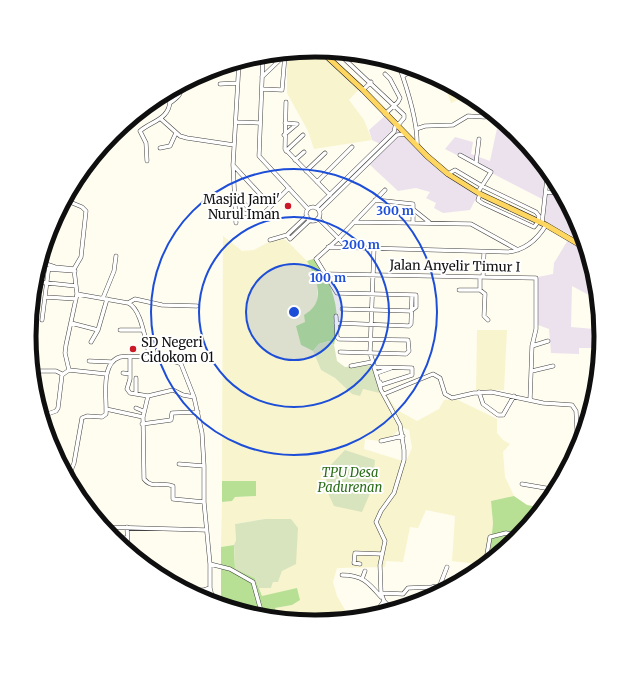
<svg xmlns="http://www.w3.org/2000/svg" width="631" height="673" viewBox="0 0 631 673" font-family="Merriweather,serif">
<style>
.industrial{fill:#ece2ee}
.farmland{fill:#f8f4cd;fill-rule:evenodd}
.forest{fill:#b7e094}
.cemetery{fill:#d8e4be}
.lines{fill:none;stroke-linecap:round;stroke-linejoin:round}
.street-casing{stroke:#424242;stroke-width:4.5}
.primary-casing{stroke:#202020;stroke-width:6}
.street{stroke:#fff;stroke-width:3.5}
.primary{stroke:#ffd660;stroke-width:5}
.ring{fill:none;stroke:#1d4ed8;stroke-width:2}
.poi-dot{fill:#cb1a25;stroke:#fff;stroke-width:1.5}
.labels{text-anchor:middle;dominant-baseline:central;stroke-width:4;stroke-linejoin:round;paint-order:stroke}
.poi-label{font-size:13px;fill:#0f0f0f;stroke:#fff;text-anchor:end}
.street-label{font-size:13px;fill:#0f0f0f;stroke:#fff}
.park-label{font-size:13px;font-style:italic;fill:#2b6d19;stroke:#fff}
.rim{fill:none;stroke:#0f0f0f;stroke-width:5}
.centre{fill:#1d4ed8;stroke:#fff;stroke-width:2}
.ring-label{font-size:12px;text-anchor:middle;font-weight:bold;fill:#1d4ed8;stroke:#fff;stroke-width:4;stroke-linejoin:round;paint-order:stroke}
</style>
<rect width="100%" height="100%" fill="#fffcf0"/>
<path class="industrial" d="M386 115 435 163 479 193 470 210 443 213 434 208 436 203 426 198 430 192 416 188 398 191 369 164 386 147 372 140 369 130Z
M499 119 518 134 547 170 546 191 564 197 580 227 582 233 580 238 584 241 597 281 598 300 572 286 571 327 594 329 595 348H579V354L551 353 549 329 538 325V277L553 274 554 263 571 235 542 220 546 201 445 149 455 137 473 142 471 154 490 161Z"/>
<path class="farmland" d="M316 50 323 51 361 87 349 100 364 120 372 140 314 149 308 131 287 93V54Z
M443 81 469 95 451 103Z
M223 236 242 251 254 250 276 238 286 240 307 261 317 281V302L313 310 304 315 306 322 301 345 313 351 321 370 335 378 352 394 363 389 386 394 397 410 417 421 439 409 444 400 456 399 497 419V433L503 440 510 444 503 452 505 477 514 496 491 501 493 523 489 563 486 565 452 561 455 516 426 510 418 528 410 527 403 562 386 561 385 567 337 568 333 582 337 596 345 610 340 621 315 623H314V618L298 621 278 619 275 608 292 605 262 596 259 588H271L273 582H278L282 571 291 519H265L235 524 236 540 234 545 221 547 222 502 232 501 235 497 256 496V481H222ZM401 427 409 430 412 448 406 462 364 449 365 439 379 441 389 440Z
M477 330H507L504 390H476Z"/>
<path class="forest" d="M316 258C333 287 342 311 334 345L329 341 319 344 313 351 301 345 296 326 305 322 304 315C327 302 317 280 307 261Z
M222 481H256V496L235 497 232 501 222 502Z
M514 496 527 505 544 508 518 539 489 563 493 523 491 501Z
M234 545 235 568 255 578 262 596 297 588 300 600 292 605 275 608 278 619 264 618 259 608 241 604 226 607 221 606V547Z"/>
<path class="cemetery" d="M329 341 334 345 337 361 345 367 373 365 384 394 363 389 360 396 352 394 335 378 321 370 313 351 319 344Z
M345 450 375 460 372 489 362 512 334 506 327 491 326 470Z
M265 519H291L298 528 296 564 282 571 278 582H273L271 588H259L255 578 235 569 234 545 236 540 235 524Z"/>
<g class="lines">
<defs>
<path id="street" d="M337 52 404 115V118L398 125
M263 55 259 156 308 209
M263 59 278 61
M398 63C406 85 418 123 417 146
M385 74 390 79 400 98 398 102 385 114
M403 76 415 69
M262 77 287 53
M220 84 237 83
M262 89 282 90 285 55
M363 90 371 82
M286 102 285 149 330 195
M170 103C178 97 182 95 181 85
M161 119 180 136 187 138 234 145
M236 122 260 123
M416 129 425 126 453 125 468 116 485 117
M118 130 123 129 125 124
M284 135 297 124 285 123
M109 138 112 135
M160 148 170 146 176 133
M286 151 303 135
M460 155 491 172 478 192
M295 160 304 152
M147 161 146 143 140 131C152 121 170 119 170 100L165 93
M476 163 479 139
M233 165 271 206
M306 171 325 153
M448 174 455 170 482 186 536 212 539 216 538 222 534 227 482 203 478 200 480 194
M317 182 352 147
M546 192 562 193
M235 194 256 216
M65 200 82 207 86 211 81 257 74 269
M375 200 413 204V222
M306 214a7 7 0 1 1 14 0a7 7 0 1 1-14 0Z
M316 208 394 132 396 123
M414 210 429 222
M236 211 260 217 289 188
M319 211 397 135 406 134
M307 216 287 235 290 239 310 220
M318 218 347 247
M354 222 471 224 518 250
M236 223 233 165 239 62
M542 223 548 170
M270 240 287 235
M328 247 508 252C525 250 537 240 546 225
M374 249 370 353 374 365
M40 262 55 267 74 269 77 294 128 303C142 309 145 342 150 356 158 363 172 358 181 364L194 397 202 433 204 466V502L210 564 230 569 253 582 263 618
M48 269 75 271
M327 274 536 278V329L532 346 530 400
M480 277V290L485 294 484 316 488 320
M483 277 484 252
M39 282 76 286
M459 290H480
M46 297 76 299
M103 298 114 271 116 256
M128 303 135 299 162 305 197 306
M342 309 411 311 416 307V295L337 293 316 259 338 239 385 190
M336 316 337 337 339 339 408 340 409 351 406 354 340 352
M42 320 49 265
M71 323 98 330
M336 323 409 326 411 324 412 295
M120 330H142
M91 342 98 330 107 299
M532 346 548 341
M130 357V379L127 389 130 393 148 396 143 417 144 479C153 490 162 481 173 486V499L204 502
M89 361 112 362
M373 364 381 390 400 425 404 450V460L394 493 381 511 376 522 385 541 380 565 381 593 384 601 393 611
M351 366 372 362
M375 367 412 368V375L381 385 380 382
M69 370 106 374
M32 371H56L62 374
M532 371 553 366
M123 373 130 374
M377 373 391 368
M479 392 483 404 498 415H503L514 396
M136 394V378
M384 394 433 374 440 378 445 394 452 398 474 393 491 392 543 403 572 405 576 411 578 449
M148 396 173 390 183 395 194 397
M136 408 143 411
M106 409 143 417
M42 416 56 411 58 408 62 375 69 370 65 353 66 345 77 294
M142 424 171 420 172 413 198 412
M381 441 403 436
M179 464 204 466
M68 478 74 463 82 418 87 416 102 417 106 414C107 398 100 363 120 357 129 355 142 357 151 358
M522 484 557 490
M103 527 206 530
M127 527 128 551
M112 538H127
M210 564V588L214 604
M360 564 354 563 355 553 382 554
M485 566 490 537 506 533 521 536
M342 575C362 575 368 582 381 597
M362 579 365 571
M440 585 447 567
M184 590H204L210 588
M381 593 403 594 408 588 432 587 464 580
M372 617 384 601"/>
<path id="primary" d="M321 51 363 90 427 156 448 174 480 194 546 225 587 249"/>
</defs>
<use href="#street" class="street-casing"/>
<use href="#primary" class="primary-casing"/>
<use href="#street" class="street"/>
<use href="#primary" class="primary"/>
</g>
<circle cx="294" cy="312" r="48" fill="#1d4ed8" fill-opacity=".12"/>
<g class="ring">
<circle cx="294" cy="312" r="48"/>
<circle cx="294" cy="312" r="95"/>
<circle cx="294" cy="312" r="143"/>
</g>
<g class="poi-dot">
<circle cx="288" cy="206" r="4"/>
<circle cx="133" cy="349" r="4"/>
</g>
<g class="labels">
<g class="poi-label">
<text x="280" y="199">Masjid Jami'<tspan x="280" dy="15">Nurul Iman</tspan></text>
<text x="141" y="342" text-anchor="start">SD Negeri<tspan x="141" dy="15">Cidokom 01</tspan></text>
</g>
<g class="street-label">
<text transform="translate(455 266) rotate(1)">Jalan Anyelir Timur I</text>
</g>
<g class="park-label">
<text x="350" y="472">TPU Desa<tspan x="350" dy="15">Padurenan</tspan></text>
</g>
</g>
<path d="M0 0H631V673H0ZM36 336a279 279 0 1 1 558 0a279 279 0 1 1-558 0Z" fill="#fff" fill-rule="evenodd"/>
<path class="rim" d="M36 336a279 279 0 1 1 558 0a279 279 0 1 1-558 0Z"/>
<circle cx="294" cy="312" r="6" class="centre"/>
<g class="ring-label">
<text x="395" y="215">300 m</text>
<text x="361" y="249">200 m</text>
<text x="328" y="282">100 m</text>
</g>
</svg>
